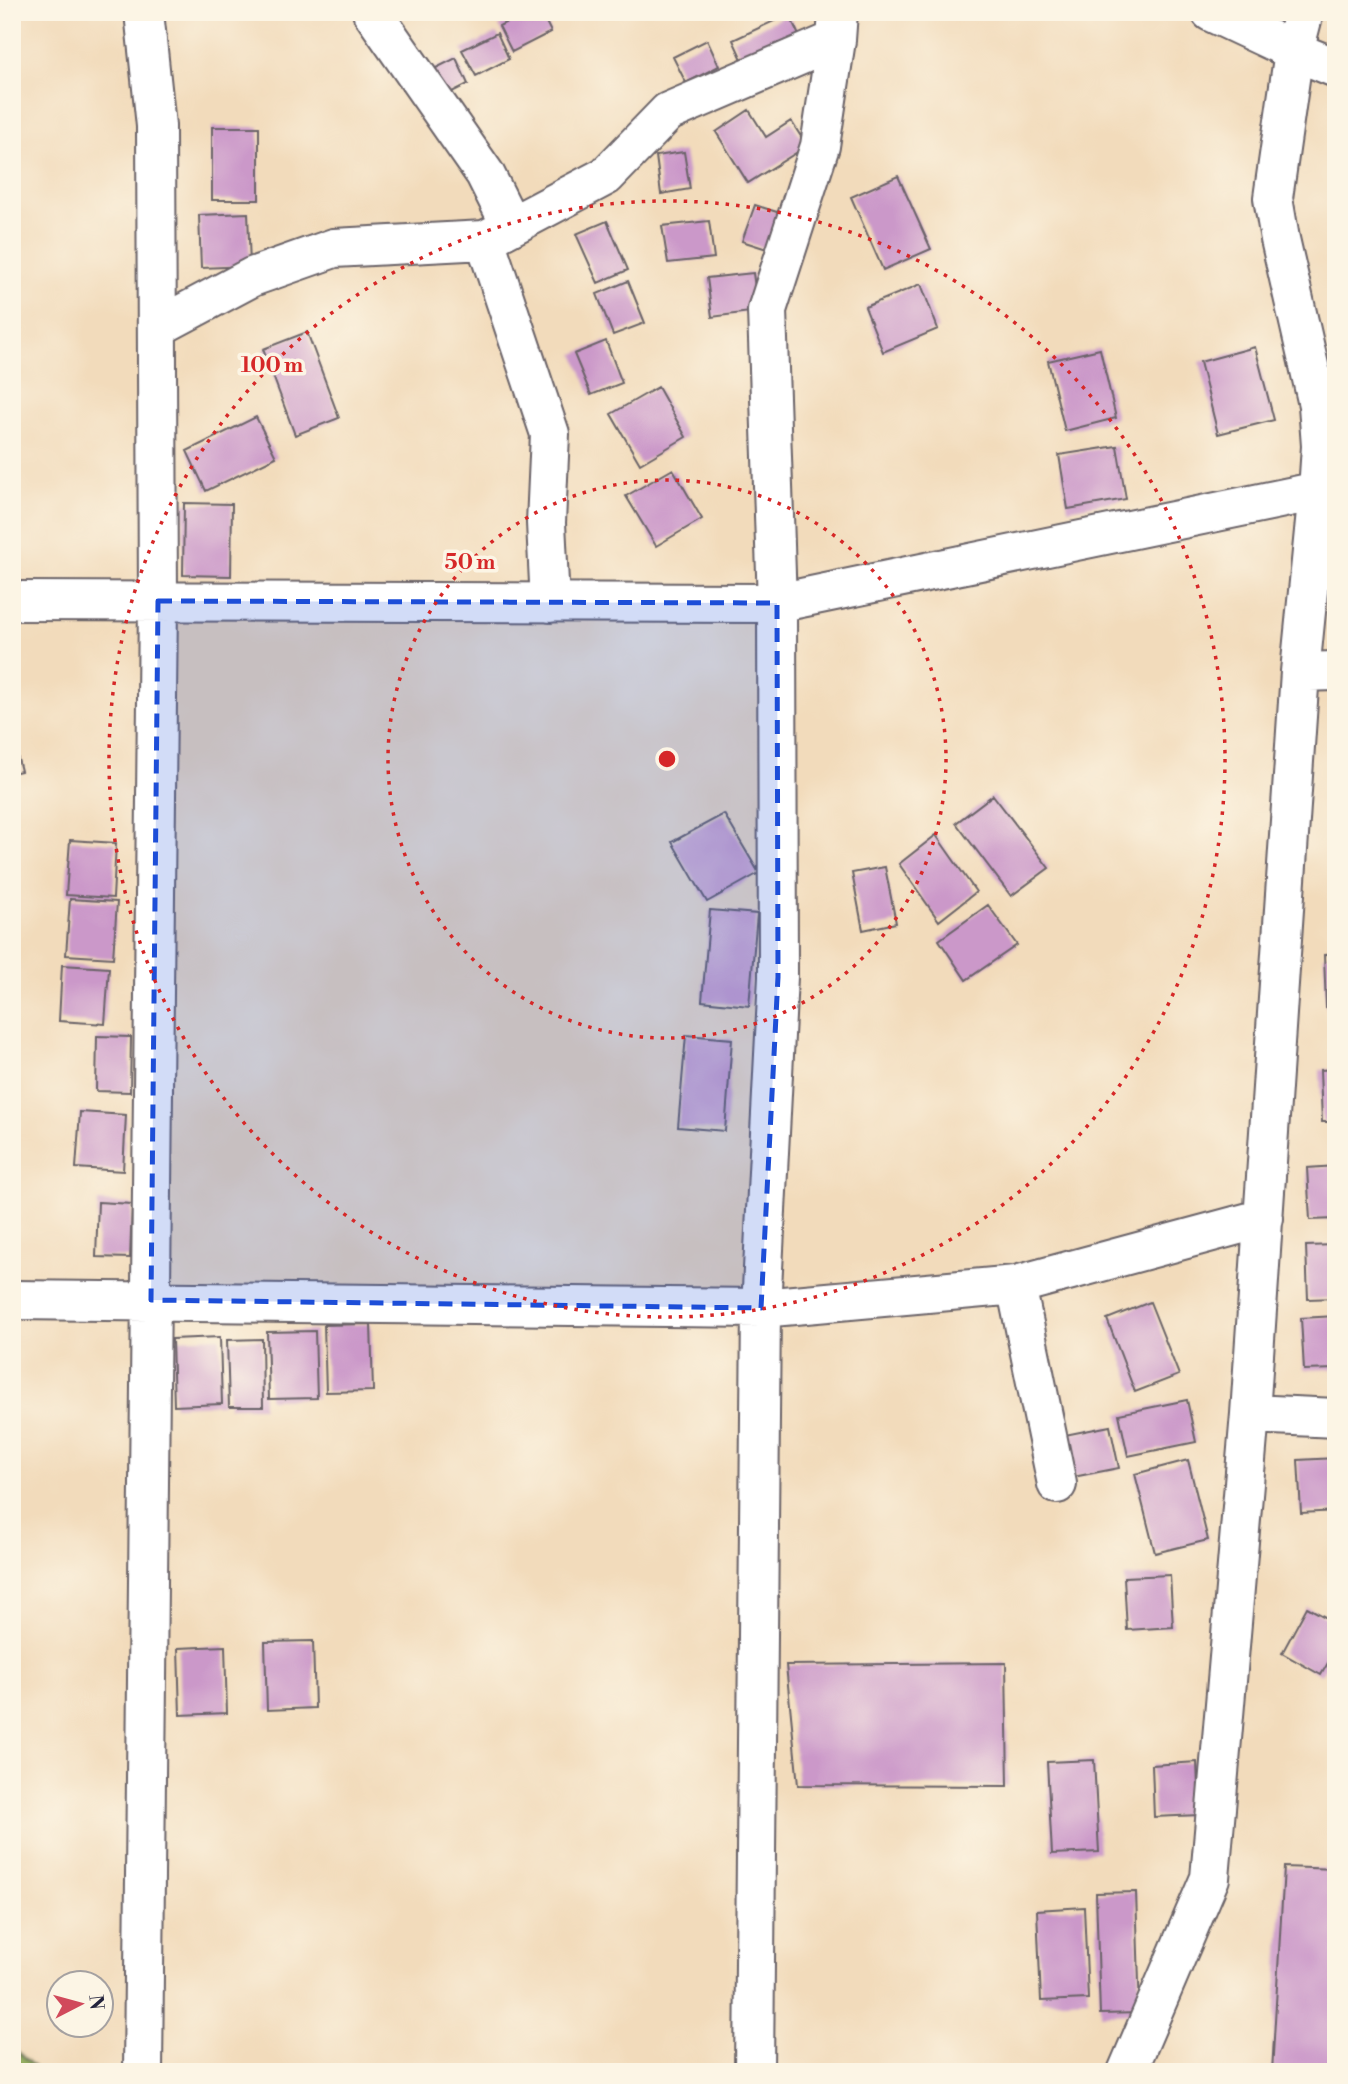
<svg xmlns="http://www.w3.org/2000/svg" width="1348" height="2084" viewBox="0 0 1348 2084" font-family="'Libre Bodoni',serif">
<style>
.forest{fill:#92ac5d;stroke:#5a674c;stroke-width:2}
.building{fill:#cb98c9}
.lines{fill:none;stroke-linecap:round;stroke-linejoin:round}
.street-casing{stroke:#6b6368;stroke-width:42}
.street{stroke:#fff;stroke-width:38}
.marked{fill:#1d4ed8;fill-opacity:0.2;stroke:#1d4ed8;stroke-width:5;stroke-dasharray:14 9;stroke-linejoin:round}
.ring{fill:none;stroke:#d62828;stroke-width:3.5;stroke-dasharray:3.5 7}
.centre{fill:#d62828;stroke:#fcf5e5;stroke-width:3.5}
.ring-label{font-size:21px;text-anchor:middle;font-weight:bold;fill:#d62828;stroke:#fcf5e5;stroke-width:7;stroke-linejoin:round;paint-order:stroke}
</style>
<rect width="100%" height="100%" fill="#fcf5e5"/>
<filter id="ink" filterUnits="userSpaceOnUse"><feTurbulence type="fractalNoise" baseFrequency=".0143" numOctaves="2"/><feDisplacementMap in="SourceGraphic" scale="14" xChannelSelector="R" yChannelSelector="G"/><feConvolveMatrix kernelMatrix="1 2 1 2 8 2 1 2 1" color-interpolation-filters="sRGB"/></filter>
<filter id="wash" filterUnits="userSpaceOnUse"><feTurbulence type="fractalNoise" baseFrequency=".00686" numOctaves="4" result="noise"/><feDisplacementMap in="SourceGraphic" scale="28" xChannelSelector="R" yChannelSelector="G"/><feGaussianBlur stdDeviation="1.57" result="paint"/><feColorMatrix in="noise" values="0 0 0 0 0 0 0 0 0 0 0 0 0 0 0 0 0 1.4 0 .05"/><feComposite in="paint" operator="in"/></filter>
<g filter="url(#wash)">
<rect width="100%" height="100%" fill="#f2dbbb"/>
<path class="forest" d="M12 2046 39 2072H12Z"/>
<g id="blocks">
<path class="building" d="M527 12H541L551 32 512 52 499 26Z
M789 14 802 42 746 68 733 40Z
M497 33 509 59 476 76 462 50Z
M707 40 719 66 686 83 673 57Z
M456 58 468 84 442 97 430 71Z
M749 110 766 137 791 121 807 146 748 183 716 132Z
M212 127H259V200H212Z
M684 152 690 189 661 194 656 156Z
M898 176 931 249 883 270 851 197Z
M755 205 783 214 770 250 742 241Z
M248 213 250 266 201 268 199 215Z
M607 221 628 270 598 283 576 234Z
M709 221 714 258 668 263 662 226Z
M753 273 758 311 712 317 707 278Z
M628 281 645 323 613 335 597 294Z
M921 284 938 329 883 352 865 307Z
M12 302 21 328 12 331Z
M307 332 339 418 295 435 263 349Z
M606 341 622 383 591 395 574 354Z
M1255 347 1274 420 1218 434 1200 362Z
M1100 349 1116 418 1065 431 1048 361Z
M658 387 686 437 640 464 611 414Z
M256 417 276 457 206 491 187 451Z
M1117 446 1126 499 1068 509 1059 455Z
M673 469 702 519 656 546 626 496Z
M184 503 232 504 231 576 183 575Z
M12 735 21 771 12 773Z
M993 795 1049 868 1011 896 956 823Z
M724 814 759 873 707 902 672 842Z
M936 835 976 892 939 921 899 864Z
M70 840 116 843 113 898 66 895Z
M885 867 896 923 863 930 852 873Z
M70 899 117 902 113 958 66 955Z
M988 905 1017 945 966 980 939 940Z
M710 910 757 914 749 1006 702 1001Z
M1336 954V1007L1326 1008 1324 955Z
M62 965 109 968 105 1024 59 1021Z
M686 1035 732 1039 725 1131 678 1127Z
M97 1036 131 1037 130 1092 96 1091Z
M1336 1069V1122H1322L1320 1070Z
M80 1112 126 1115 123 1171 76 1168Z
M1336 1166V1219L1310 1220 1307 1168Z
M98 1202 132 1204 130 1258 96 1257Z
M1336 1245V1298L1308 1299 1306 1246Z
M1150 1302 1179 1375 1135 1392 1107 1319Z
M1336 1316V1369L1304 1370 1301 1318Z
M371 1324 373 1391 326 1392 324 1325Z
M315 1331 317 1398 269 1399 267 1332Z
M220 1337 222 1404 174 1406 172 1339Z
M262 1339 263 1407H229L227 1340Z
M1187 1400 1196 1442 1128 1456 1119 1414Z
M1110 1426 1119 1468 1073 1477 1065 1435Z
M1336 1458V1511L1301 1513 1298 1460Z
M1188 1460 1208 1540 1155 1553 1135 1474Z
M1170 1575 1173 1627 1127 1630 1124 1577Z
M1307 1607 1336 1623V1649L1321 1675 1282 1653Z
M313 1641 315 1708 267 1710 265 1642Z
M225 1646 227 1713 180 1715 178 1648Z
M1006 1663 1008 1786 798 1785 786 1665Z
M1094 1760 1099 1852 1052 1854 1047 1762Z
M1197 1762 1199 1815 1154 1817 1152 1765Z
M1284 1867 1336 1869V2072H1272Z
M1136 1892 1140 2013 1100 2014 1096 1893Z
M1084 1907 1088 1999 1041 2001 1037 1910Z"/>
</g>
</g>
<g filter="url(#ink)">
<use href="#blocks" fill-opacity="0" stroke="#6b6368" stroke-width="2"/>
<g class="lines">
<defs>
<path id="street" d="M372 12 485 174 511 226
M1211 12 1294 51 1336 68
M485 240 550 434 546 523 550 603
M158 327 252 277 334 248 485 240 606 176 668 112 836 40
M12 601 777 603 1318 491H1336
M1300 672 1336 671
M1016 1285 1057 1484
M12 1300 761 1308 1016 1285 1264 1218
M1250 1414 1336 1418
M143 2072 158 601 156 126 144 12
M754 2072 761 1308 778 977 777 603 767 310 820 146 836 40 838 12
M1127 2072 1210 1878 1250 1414 1300 672 1318 491 1321 446 1318 405 1280 239 1273 198 1294 51 1304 12"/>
</defs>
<use href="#street" class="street-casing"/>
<use href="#street" class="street"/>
</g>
</g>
<path class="marked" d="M158 601 777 603 778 977 761 1308 151 1300Z"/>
<g class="ring">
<circle cx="667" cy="759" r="279"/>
<circle cx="667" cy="759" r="558"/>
</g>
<circle cx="667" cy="759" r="10" class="centre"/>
<g class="ring-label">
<text x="272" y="372">100 m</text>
<text x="470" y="569">50 m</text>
</g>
<rect width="1348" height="2084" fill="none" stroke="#fcf5e5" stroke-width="42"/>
<g transform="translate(80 2004) rotate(84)"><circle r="33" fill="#fcf5e5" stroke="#a5a1a1" stroke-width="2"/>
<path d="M0-5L12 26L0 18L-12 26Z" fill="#d1495b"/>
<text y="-10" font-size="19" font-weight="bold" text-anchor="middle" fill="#22223b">N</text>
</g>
</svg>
